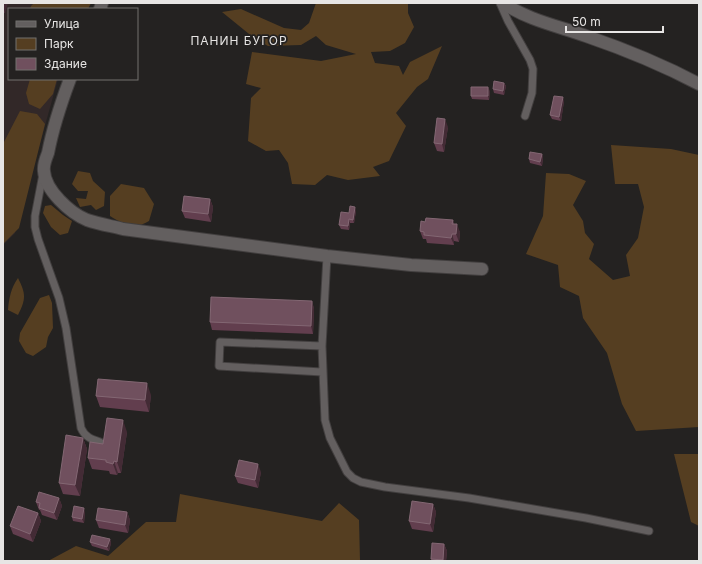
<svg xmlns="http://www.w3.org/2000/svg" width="702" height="564" viewBox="0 0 702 564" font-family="Inter,sans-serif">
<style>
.built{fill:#322828}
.green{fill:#553e21}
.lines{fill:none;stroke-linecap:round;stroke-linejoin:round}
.lane-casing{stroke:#423f3f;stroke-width:9}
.street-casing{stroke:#423f3f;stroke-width:14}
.lane{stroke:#635f5f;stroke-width:7}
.street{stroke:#635f5f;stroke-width:12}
.wall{fill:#623e4e}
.shaded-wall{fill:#432b35}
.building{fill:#70505e;stroke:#836773}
.labels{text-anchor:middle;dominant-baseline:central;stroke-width:3.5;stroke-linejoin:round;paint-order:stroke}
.neighbourhood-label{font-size:12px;letter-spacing:1px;fill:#e7e5e4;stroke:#242221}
</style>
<rect width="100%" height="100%" fill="#242221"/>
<path class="built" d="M3 3H79L77 9H9V79H58L15 233 4 244 3 246Z"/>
<path class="green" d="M34 3H91L88 9H30L31 6Z
M316 3H408V13L414 27 405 43 390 51 371 52 375 63 399 66 403 75 410 62 442 46 428 79 417 87 396 113 406 126 389 161 373 167 380 176 348 180 327 175 315 185 292 184 288 163 279 150 266 151 248 141 251 98 261 88 246 84 252 52 321 61 356 54 326 45 316 36 301 45 268 46 254 38 222 12 241 9 284 28 301 30 309 23Z
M30 79H57L53 94 40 109 29 104 26 93Z
M20 111 37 114 45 124 19 228 3 244V148L4 142Z
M611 145 671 149 699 155V427L636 431 622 404 607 353 583 318 579 296 560 287 558 265 526 254 543 216 546 173 569 174 586 181 573 205 583 221 585 233 594 244 589 259 613 280 630 276 626 255 638 238 644 207 638 184H615Z
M78 171 90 173 93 181 105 192 104 206 96 210 91 205 80 207 76 198 86 199 88 191H78L72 184Z
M121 184 144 188 154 204 149 221C135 230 123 224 110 216V196Z
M51 205 63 215 72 221 68 233 60 235 51 227 43 213 45 206Z
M18 278C26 294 26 299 18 315L8 310C9 298 11 288 18 278Z
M49 295 52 303 53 328 48 337 46 347 33 356 26 353 19 341 20 333 40 298Z
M674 454H699V526L691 522Z
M180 494 322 521 339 503 359 520 360 561H48L76 546 108 556 146 522H176Z"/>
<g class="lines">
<defs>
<path id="lane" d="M500 3 508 21 530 60 533 69 532 93 525 116
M43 174 35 216V227L38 239 59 298 66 328 81 428C85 437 91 439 100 442
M327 256 322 346 325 420 330 438 347 472 353 478 361 482 385 487 469 498 586 518 649 531
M322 346 220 342 219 366 322 372"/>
<path id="street" d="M503 3C528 20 558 26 586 36 624 49 663 65 699 84
M100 9 102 3
M70 79C61 103 53 127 48 153 46 158 43 165 44 171 45 190 70 213 87 220 99 224 111 226 123 229L327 256 411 265 482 269"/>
</defs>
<use href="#lane" class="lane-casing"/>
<use href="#street" class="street-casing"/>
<use href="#lane" class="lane"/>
<use href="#street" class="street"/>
</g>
<path class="wall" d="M3 3 5 13 3 12Z
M504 83 506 86 504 95 494 93 493 89Z
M490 91 489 100 472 99 471 96Z
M564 101 561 121 552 119 550 115Z
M448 127 444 152 437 151 434 143Z
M542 154 543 158 542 166 530 163 529 159Z
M210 199 213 207 211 222 185 218 182 211Z
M356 211 354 223H350L349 230 341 229 339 225 349 213Z
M453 220 454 224 460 232 459 242 454 241V245L427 243 426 239H423L420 231 425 222Z
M312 301 314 309 313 334 212 330 210 322Z
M151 395 149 412 100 407 96 396Z
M127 432 121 473H118L117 475 110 474 109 471 92 469 88 458 103 444Z
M83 438 87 449 80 496 63 494 59 483Z
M261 472 258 488 238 483 235 476Z
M59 498 62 506 57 520 42 515 40 510H39L36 502Z
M433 504 436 512 433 532 412 529 409 521Z
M85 512 84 523 73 521 72 517Z
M127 512 130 520 128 533 99 528 96 520Z
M38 513 41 521 33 542 13 534 10 526Z
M110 539 111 543 109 551 92 546 90 542Z
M444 544 447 551 446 561H432L431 559Z"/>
<path class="shaded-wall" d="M3 3H8L5 13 3 6Z
M504 83 506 86 504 95 503 91Z
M488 87 490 91 489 100 488 96Z
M563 97 564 101 561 121 559 117Z
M445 119 448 127 444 152 442 144Z
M542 154 543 158 542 166 540 162Z
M210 199 213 207 211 222 208 214Z
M355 207 356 211 354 223 353 220Z
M349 219 350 223 349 230 348 226Z
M457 224 460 232 459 242 456 234Z
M452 234 454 241V245L451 238Z
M312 301 314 309 313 334 311 326Z
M147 383 151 395 149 412 145 400Z
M123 420 127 432 121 473 117 462Z
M83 438 87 449 80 496 75 485Z
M114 461 118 473 117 475 113 464Z
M258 464 261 472 258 488 255 480Z
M59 498 62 506 57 520 54 513Z
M433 504 436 512 433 532 430 524Z
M84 508 85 512 84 523 82 519Z
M127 512 130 520 128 533 125 525Z
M38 513 41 521 33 542 30 534Z
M110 539 111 543 109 551 107 547Z
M444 544 447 551 446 561H443V560Z"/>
<path class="building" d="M494 81 504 83 503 91 493 89Z
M471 87H488V96H471Z
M554 96 563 97 559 117 550 115Z
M437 118 445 119 442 144 434 143Z
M530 152 542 154 540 162 529 159Z
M184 196 210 199 208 214 182 211Z
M350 206 355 207 353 220 349 219 348 226 339 225 341 212 349 213Z
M426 218 453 220 452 224H457L456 234H452L451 238 424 235V232L420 231 421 221 425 222Z
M211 297 312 301 311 326 210 322Z
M98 379 147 383 145 400 96 396Z
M107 418 123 420 117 462 114 461 113 464 106 462V460L88 458 90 442 103 444Z
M66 435 83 438 75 485 59 483Z
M239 460 258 464 255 480 235 476Z
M39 492 59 498 54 513 39 508 40 503 36 502Z
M412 501 433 504 430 524 409 521Z
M18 506 38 513 30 534 10 526Z
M74 506 84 508 82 519 72 517Z
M98 508 127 512 125 525 96 520Z
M92 535 110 539 107 547 90 542Z
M432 543 444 544 443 560 431 559Z"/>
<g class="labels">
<g class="neighbourhood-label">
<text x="239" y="40">ПАНИН БУГОР</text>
</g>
</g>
<rect width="702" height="564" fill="none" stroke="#e7e5e4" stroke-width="8"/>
<rect x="8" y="8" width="130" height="72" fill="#242221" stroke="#72706f"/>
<rect x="16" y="21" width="20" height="6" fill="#635f5f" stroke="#72706f"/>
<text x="44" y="28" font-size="12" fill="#e7e5e4">Улица</text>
<rect x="16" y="38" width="20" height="12" fill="#553e21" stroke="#72706f"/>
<text x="44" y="48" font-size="12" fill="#e7e5e4">Парк</text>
<rect x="16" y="58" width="20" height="12" fill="#70505e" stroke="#72706f"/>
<text x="44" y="68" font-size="12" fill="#e7e5e4">Здание</text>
<path d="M566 26v6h97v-6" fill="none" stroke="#e7e5e4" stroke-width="2"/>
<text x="572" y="26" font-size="12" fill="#e7e5e4" stroke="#242221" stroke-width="3" paint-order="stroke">50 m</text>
</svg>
